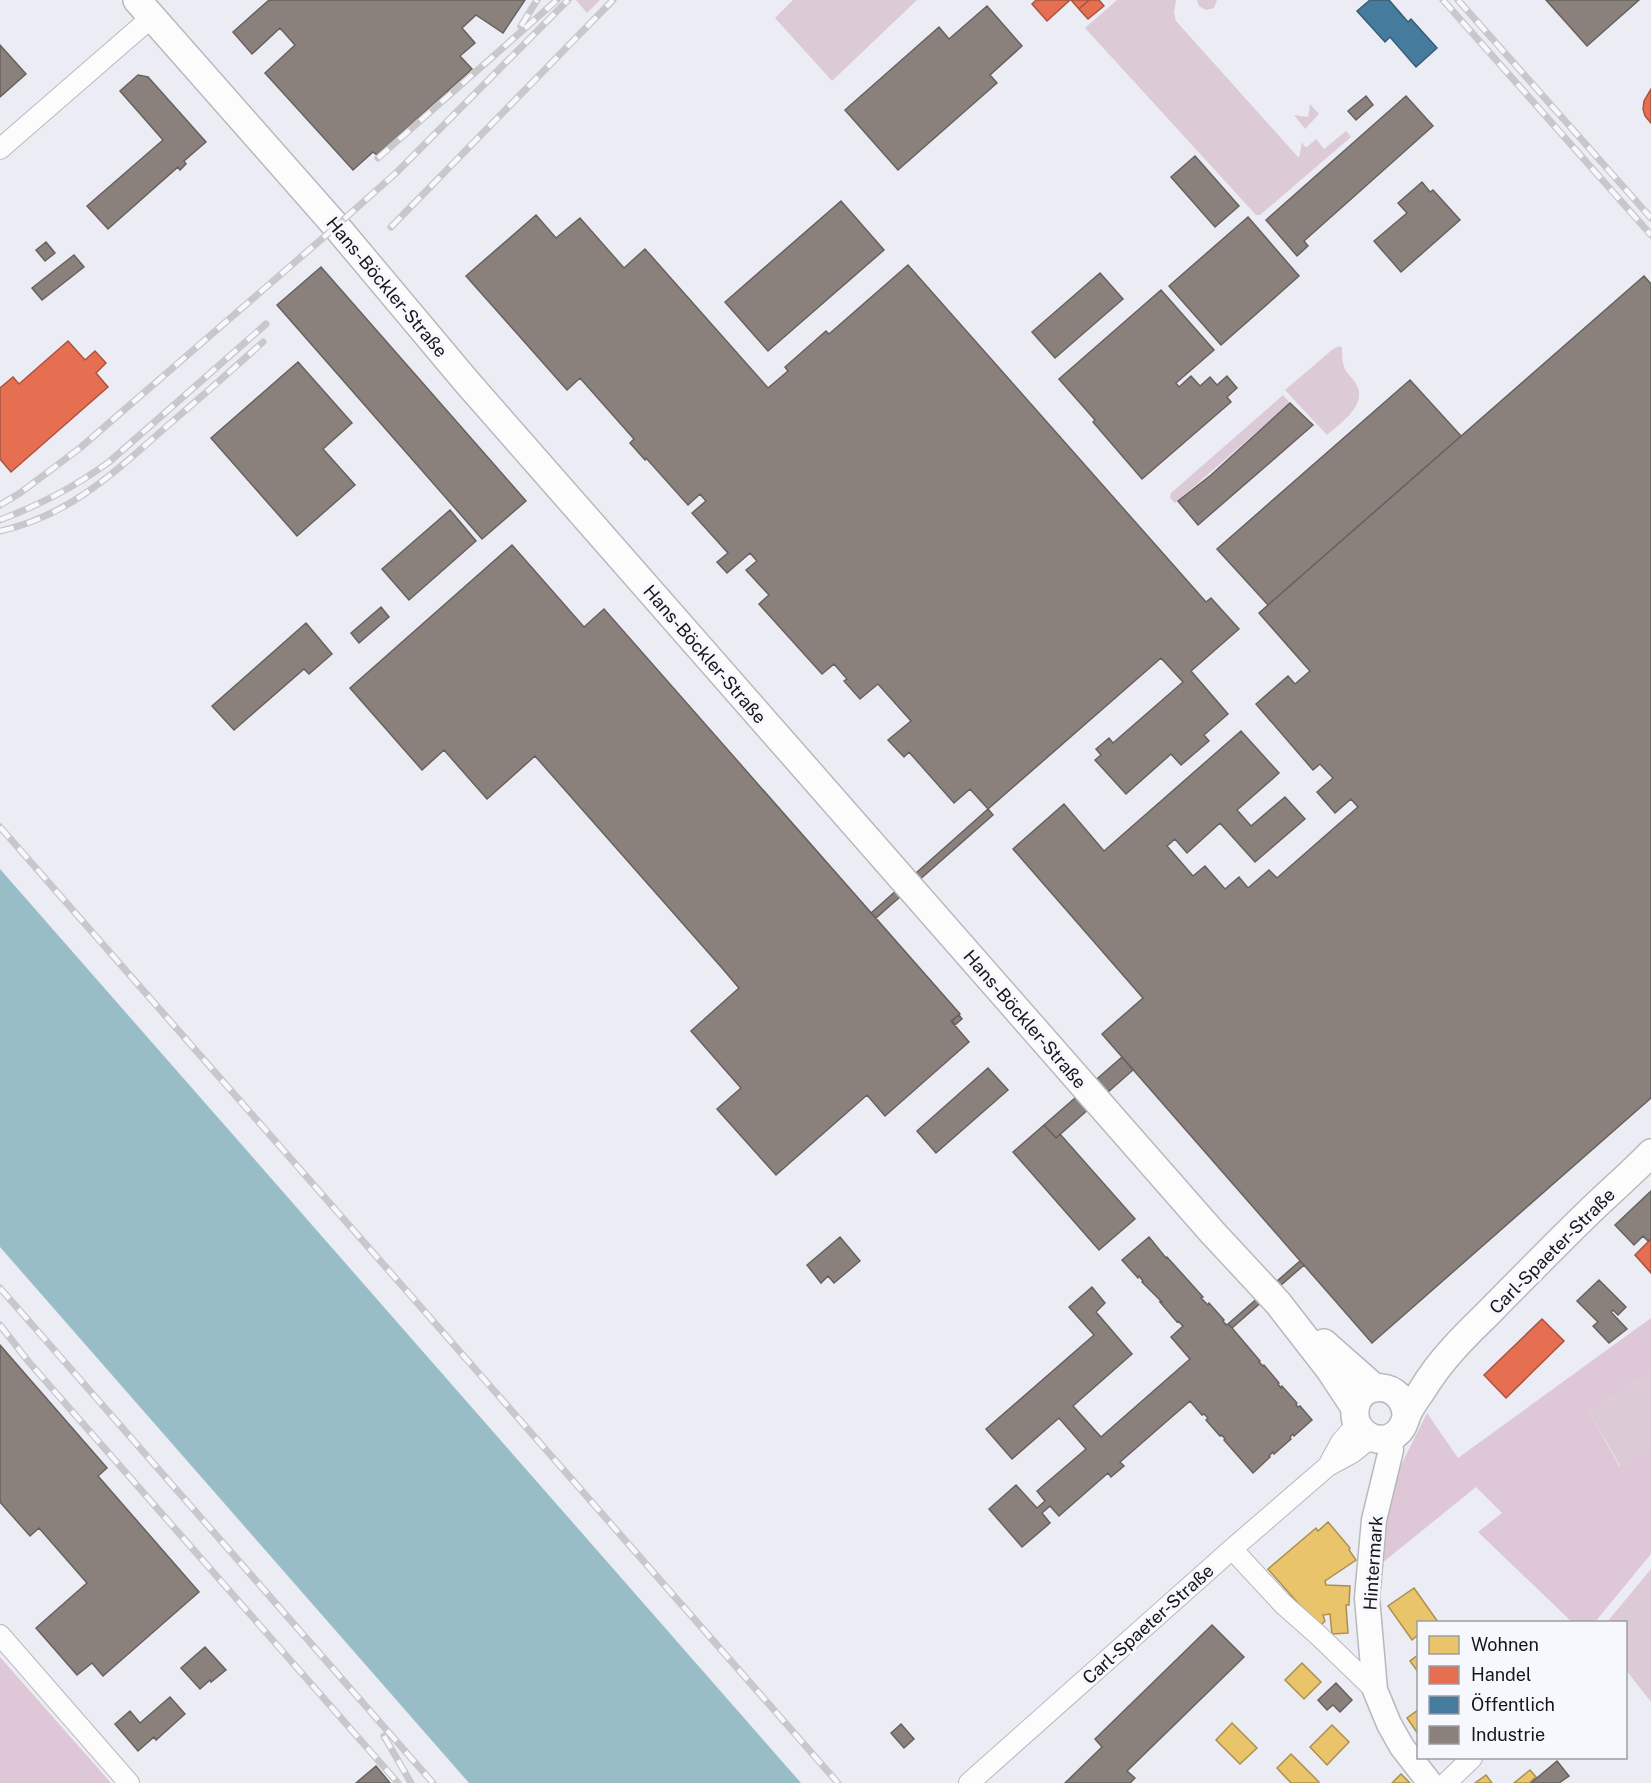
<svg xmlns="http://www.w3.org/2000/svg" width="1651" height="1783" viewBox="0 0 1651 1783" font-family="'Public Sans',sans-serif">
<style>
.green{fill:#dccad7}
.forest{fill:#dec7d7}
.water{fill:#98bdc7}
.homes{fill:#e9c46a;stroke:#a99052;stroke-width:1.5}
.shops{fill:#e76f51;stroke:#a85440;stroke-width:1.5}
.public{fill:#457b9d;stroke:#375c76;stroke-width:1.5}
.industry{fill:#8a817c;stroke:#67615f;stroke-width:1.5}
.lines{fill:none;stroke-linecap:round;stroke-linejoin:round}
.minor-casing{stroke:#b8b9be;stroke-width:22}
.tertiary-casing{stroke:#b8b9be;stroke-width:27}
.secondary-casing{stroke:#b8b9be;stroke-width:30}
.minor{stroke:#fcfcfd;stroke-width:20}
.tertiary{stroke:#fcfcfd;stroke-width:24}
.secondary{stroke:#fcfcfd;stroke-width:27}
.rail-casing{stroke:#c8c8ca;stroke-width:7}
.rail{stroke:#f7f8fd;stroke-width:4.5;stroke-dasharray:14;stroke-linecap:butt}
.labels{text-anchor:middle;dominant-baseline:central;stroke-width:6;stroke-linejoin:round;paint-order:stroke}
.street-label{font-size:18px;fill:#15151a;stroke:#f7f8fd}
</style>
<rect width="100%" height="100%" fill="#ecedf4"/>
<path class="green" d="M576 0H600L587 13Z
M793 0H917L832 81 775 18Z
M1117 0H1176L1174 13 1176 21 1299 158 1302 142 1304 146 1307 147 1316 139 1324 149 1346 131 1351 137 1260 215H1256L1085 28Z
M1197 0H1217L1214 8 1206 10 1199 6Z
M1310 104 1319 114 1305 129 1294 115 1308 117Z
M1340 346 1342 348C1342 356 1342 364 1346 371 1349 376 1355 380 1357 386 1367 406 1339 424 1327 435L1285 390 1333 349Z
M1283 395 1290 403 1175 503 1170 498 1171 493Z
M1651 1372V1447L1620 1466 1590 1413Z
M1651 1569V1702L1626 1670V1622H1607Z"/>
<path class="forest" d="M1651 1318V1372L1590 1413 1619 1466 1651 1447V1554L1595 1622H1572L1478 1532 1502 1513 1476 1487 1376 1568 1379 1533 1396 1479 1400 1467 1427 1413 1458 1458Z
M0 1657 111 1783H0Z"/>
<path class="water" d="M0 869 801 1783H469L0 1247Z"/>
<path class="homes" d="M1328 1522 1350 1548 1349 1550 1356 1560 1325 1581 1326 1585 1350 1586 1349 1605H1346L1348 1633 1332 1634 1330 1614 1323 1615 1325 1621 1319 1627 1268 1569 1316 1528 1318 1531Z
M1414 1588 1438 1622H1418V1635L1412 1640 1388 1606Z
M1418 1655V1672L1410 1661Z
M1302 1663 1321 1682 1304 1699 1285 1680Z
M1418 1710V1734L1407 1718Z
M1232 1723 1257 1748 1240 1764 1216 1740Z
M1332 1725 1349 1742 1327 1765 1310 1747Z
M1291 1754 1319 1782 1318 1783H1291L1277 1768Z
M1530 1770 1536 1777 1529 1783H1514Z
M1401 1774 1410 1783H1392Z
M1486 1775 1492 1783H1475Z"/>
<path class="shops" d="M1036 0H1070L1047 21 1032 4Z
M1071 0H1089L1079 9Z
M1089 0H1099L1104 6 1088 19 1079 9Z
M1651 89V123L1645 116 1643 109 1644 101Z
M68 341 85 360 95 351 106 363 96 373 108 387 11 472 0 459V388L13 377 19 384Z
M1651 1239V1273L1635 1255Z
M1542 1319 1564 1341 1506 1398 1484 1375Z"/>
<path class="public" d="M1370 0H1389L1408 22 1411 19 1437 48 1416 67 1390 37 1385 42 1357 11Z"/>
<path class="industry" d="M269 0H525L503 33 476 15 462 28 475 43 460 56 472 69 377 155 373 152 353 170 265 73 295 45 280 28 252 54 233 32Z
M1546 0H1639L1587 46Z
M987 6 1022 46 990 75 997 83 898 170 845 110 939 27 949 39Z
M0 45 26 74 0 97Z
M138 75 148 77 206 142 184 161 186 164 180 170 178 167 108 229 87 206 163 140 120 91Z
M1366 96 1373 105 1356 120 1348 111Z
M1406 96 1433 126 1304 241 1308 246 1297 256 1266 220Z
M1195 156 1239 206 1215 227 1171 177Z
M1422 182 1430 192 1433 190 1460 220 1401 272 1374 241 1407 213 1398 203Z
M841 201 884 250 768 351 725 302Z
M536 215 556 238 580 218 624 268 645 249 768 388 788 371 785 367 826 331 829 334 908 265 1206 602 1211 598 1239 629 1191 671 1228 714 1204 735 1209 741 1181 765 1171 754 1126 794 1095 760 1101 755 1096 749 1109 738 1113 743 1183 682 1161 658 988 809 970 789 954 803 909 752 904 757 888 740 911 721 878 684 860 699 844 681 847 679 834 664 822 674 759 604 769 595 746 570 757 561 750 553 727 573 717 562 728 553 692 513 706 501 700 494 688 505 646 458 645 460 630 443 634 439 580 378 567 390 466 276Z
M1248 217 1299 276 1221 345 1169 286Z
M46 242 55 253 45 261 36 250Z
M74 255 84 267 42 300 32 288Z
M321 267 526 501 482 539 277 305Z
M1100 273 1123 299 1055 358 1032 332Z
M1644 276 1651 284V1098L1372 1343 1102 1034 1143 998 1013 849 1064 804 1104 851 1241 731 1279 773 1237 810 1251 826 1285 797 1305 819 1255 862 1220 823 1187 853 1175 839 1167 846 1193 876 1205 866 1225 889 1239 877 1248 888 1269 870 1277 878 1358 807 1351 799 1335 813 1317 792 1333 778 1320 764 1313 770 1256 704 1288 676 1295 684 1310 671 1259 613Z
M1161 290 1214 350 1176 383 1179 387 1191 376 1200 386 1210 377 1217 385 1227 376 1237 388 1227 397 1231 402 1142 479 1093 422 1095 420 1059 379Z
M298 362 352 423 323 449 355 485 297 536 211 438Z
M1410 380 1461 436 1268 605 1217 549Z
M1290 403 1313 425 1198 525 1178 501 1211 475Z
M450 510 476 541 409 600 382 569Z
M512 545 584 627 604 609 960 1014 951 1021 969 1042 885 1116 867 1095 776 1175 717 1109 741 1088 691 1031 739 988 722 968 535 756 487 799 444 750 422 770 350 688Z
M381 607 389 617 359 643 351 633Z
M306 623 332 654 309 674 304 669 234 730 212 706Z
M988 809 993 815 876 918 871 913Z
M959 1015 962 1019 955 1025 952 1021Z
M1122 1057 1133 1070 1056 1138 1044 1125Z
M988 1068 1008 1090 936 1153 917 1131Z
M1044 1125 1056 1138 1060 1134 1135 1219 1099 1250 1013 1152Z
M1651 1191V1239L1648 1241 1643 1236 1634 1245 1615 1225Z
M840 1237 860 1261 834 1283 828 1276 821 1283 807 1265Z
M1149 1237 1166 1258 1167 1257 1203 1297 1201 1298 1208 1305 1209 1303 1224 1320 1223 1321 1226 1325 1228 1324 1232 1328 1260 1361 1259 1362 1263 1366 1264 1365 1279 1383 1278 1384 1281 1388 1282 1386 1297 1403 1296 1405 1298 1407 1300 1406 1312 1420 1294 1436 1293 1434 1290 1437 1291 1439 1274 1454 1273 1452 1269 1456 1270 1457 1253 1473 1224 1440 1225 1439 1222 1435 1220 1436 1206 1420 1208 1418 1204 1414 1202 1415 1190 1401 1120 1462 1124 1466 1111 1477 1108 1473 1059 1516 1050 1506 1042 1513 1050 1523 1022 1547 989 1509 1016 1485 1037 1508 1045 1501 1037 1491 1086 1449 1059 1418 1012 1459 986 1429 1094 1335 1069 1307 1092 1287 1105 1303 1096 1312 1132 1354 1073 1406 1101 1437 1190 1359 1171 1337 1183 1326 1178 1321 1177 1322 1160 1302H1162L1142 1282 1143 1281 1139 1276 1138 1278 1122 1260Z
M1300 1261 1304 1265 1232 1328 1228 1324Z
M1599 1280 1626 1307 1618 1315 1613 1310 1611 1312 1627 1329 1609 1343 1593 1326 1598 1322 1577 1301Z
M0 1345 107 1468 98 1476 199 1592 103 1676 92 1663 77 1675 36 1628 87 1583 39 1528 30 1536 0 1502Z
M1212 1625 1244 1657 1127 1771 1135 1778 1130 1783H1065L1102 1747 1095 1739Z
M205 1647 226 1670 211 1682 210 1680 200 1689 181 1668Z
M1336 1683 1352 1700 1340 1712 1333 1705 1327 1710 1318 1700Z
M170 1697 185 1714 156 1740 154 1737 138 1751 115 1724 130 1711 140 1723Z
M901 1724 914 1739 904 1748 891 1733Z
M1557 1761 1569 1776 1559 1783H1531Z
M376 1766 390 1783H356Z"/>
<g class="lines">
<defs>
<path id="minor" d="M0 149 152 17
M1328 1466 1341 1442 1357 1424
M1232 1549 1283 1604 1318 1635 1375 1690
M0 1635 129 1783
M969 1783 1232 1549 1328 1466 1352 1453 1371 1438
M1446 1783 1472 1758"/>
<path id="tertiary" d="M1389 1438 1391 1450 1374 1520 1367 1598 1375 1690 1389 1724 1402 1747 1430 1783"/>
<path id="secondary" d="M137 0 336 226 466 381 1212 1232 1278 1303 1330 1370 1355 1408
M1324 1343 1375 1388
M1406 1416C1405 1380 1357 1378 1355 1411 1353 1432 1378 1448 1396 1434 1403 1429 1404 1423 1407 1415 1410 1407 1416 1399 1421 1392 1430 1377 1442 1361 1454 1348 1468 1332 1484 1318 1498 1303 1527 1274 1556 1244 1585 1216 1607 1194 1630 1175 1651 1153"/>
</defs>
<use href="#minor" class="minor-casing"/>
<use href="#tertiary" class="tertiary-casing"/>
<use href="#secondary" class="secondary-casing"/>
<use href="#minor" class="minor"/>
<use href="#tertiary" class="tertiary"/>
<use href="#secondary" class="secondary"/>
<defs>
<path id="rail" d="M1443 0 1651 235
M1458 0 1651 218
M521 26 537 0
M378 158 557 0
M391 227 613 0
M0 505 20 493 80 448 324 237 397 172 568 0
M0 520C41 504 73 488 109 462L266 324
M0 531C69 516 115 472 166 427 199 399 231 371 263 342
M0 827 838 1783
M0 1288 433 1783
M0 1325 28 1361 398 1783
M384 1736 411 1783"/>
</defs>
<use href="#rail" class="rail-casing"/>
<use href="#rail" class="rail"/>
</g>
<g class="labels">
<g class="street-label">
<text transform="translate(387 287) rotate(50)">Hans-Böckler-Straße</text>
<text transform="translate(705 654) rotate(49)">Hans-Böckler-Straße</text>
<text transform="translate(1025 1019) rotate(49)">Hans-Böckler-Straße</text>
<text transform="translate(1552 1251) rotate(-45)">Carl-Spaeter-Straße</text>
<text transform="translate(1373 1563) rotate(-86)">Hintermark</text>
<text transform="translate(1148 1624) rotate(-42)">Carl-Spaeter-Straße</text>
</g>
</g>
<rect x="1417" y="1621" width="210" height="138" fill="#f7f8fd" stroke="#9d9da2" stroke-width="1.5"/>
<rect x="1429" y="1636" width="30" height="18" fill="#e9c46a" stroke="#9d9da2" stroke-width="1.5"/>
<text x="1471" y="1651" font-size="18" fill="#15151a">Wohnen</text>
<rect x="1429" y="1666" width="30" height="18" fill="#e76f51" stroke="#9d9da2" stroke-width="1.5"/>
<text x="1471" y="1681" font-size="18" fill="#15151a">Handel</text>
<rect x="1429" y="1696" width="30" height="18" fill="#457b9d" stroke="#9d9da2" stroke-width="1.5"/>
<text x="1471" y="1711" font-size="18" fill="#15151a">Öffentlich</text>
<rect x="1429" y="1726" width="30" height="18" fill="#8a817c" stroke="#9d9da2" stroke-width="1.5"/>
<text x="1471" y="1741" font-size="18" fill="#15151a">Industrie</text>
</svg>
